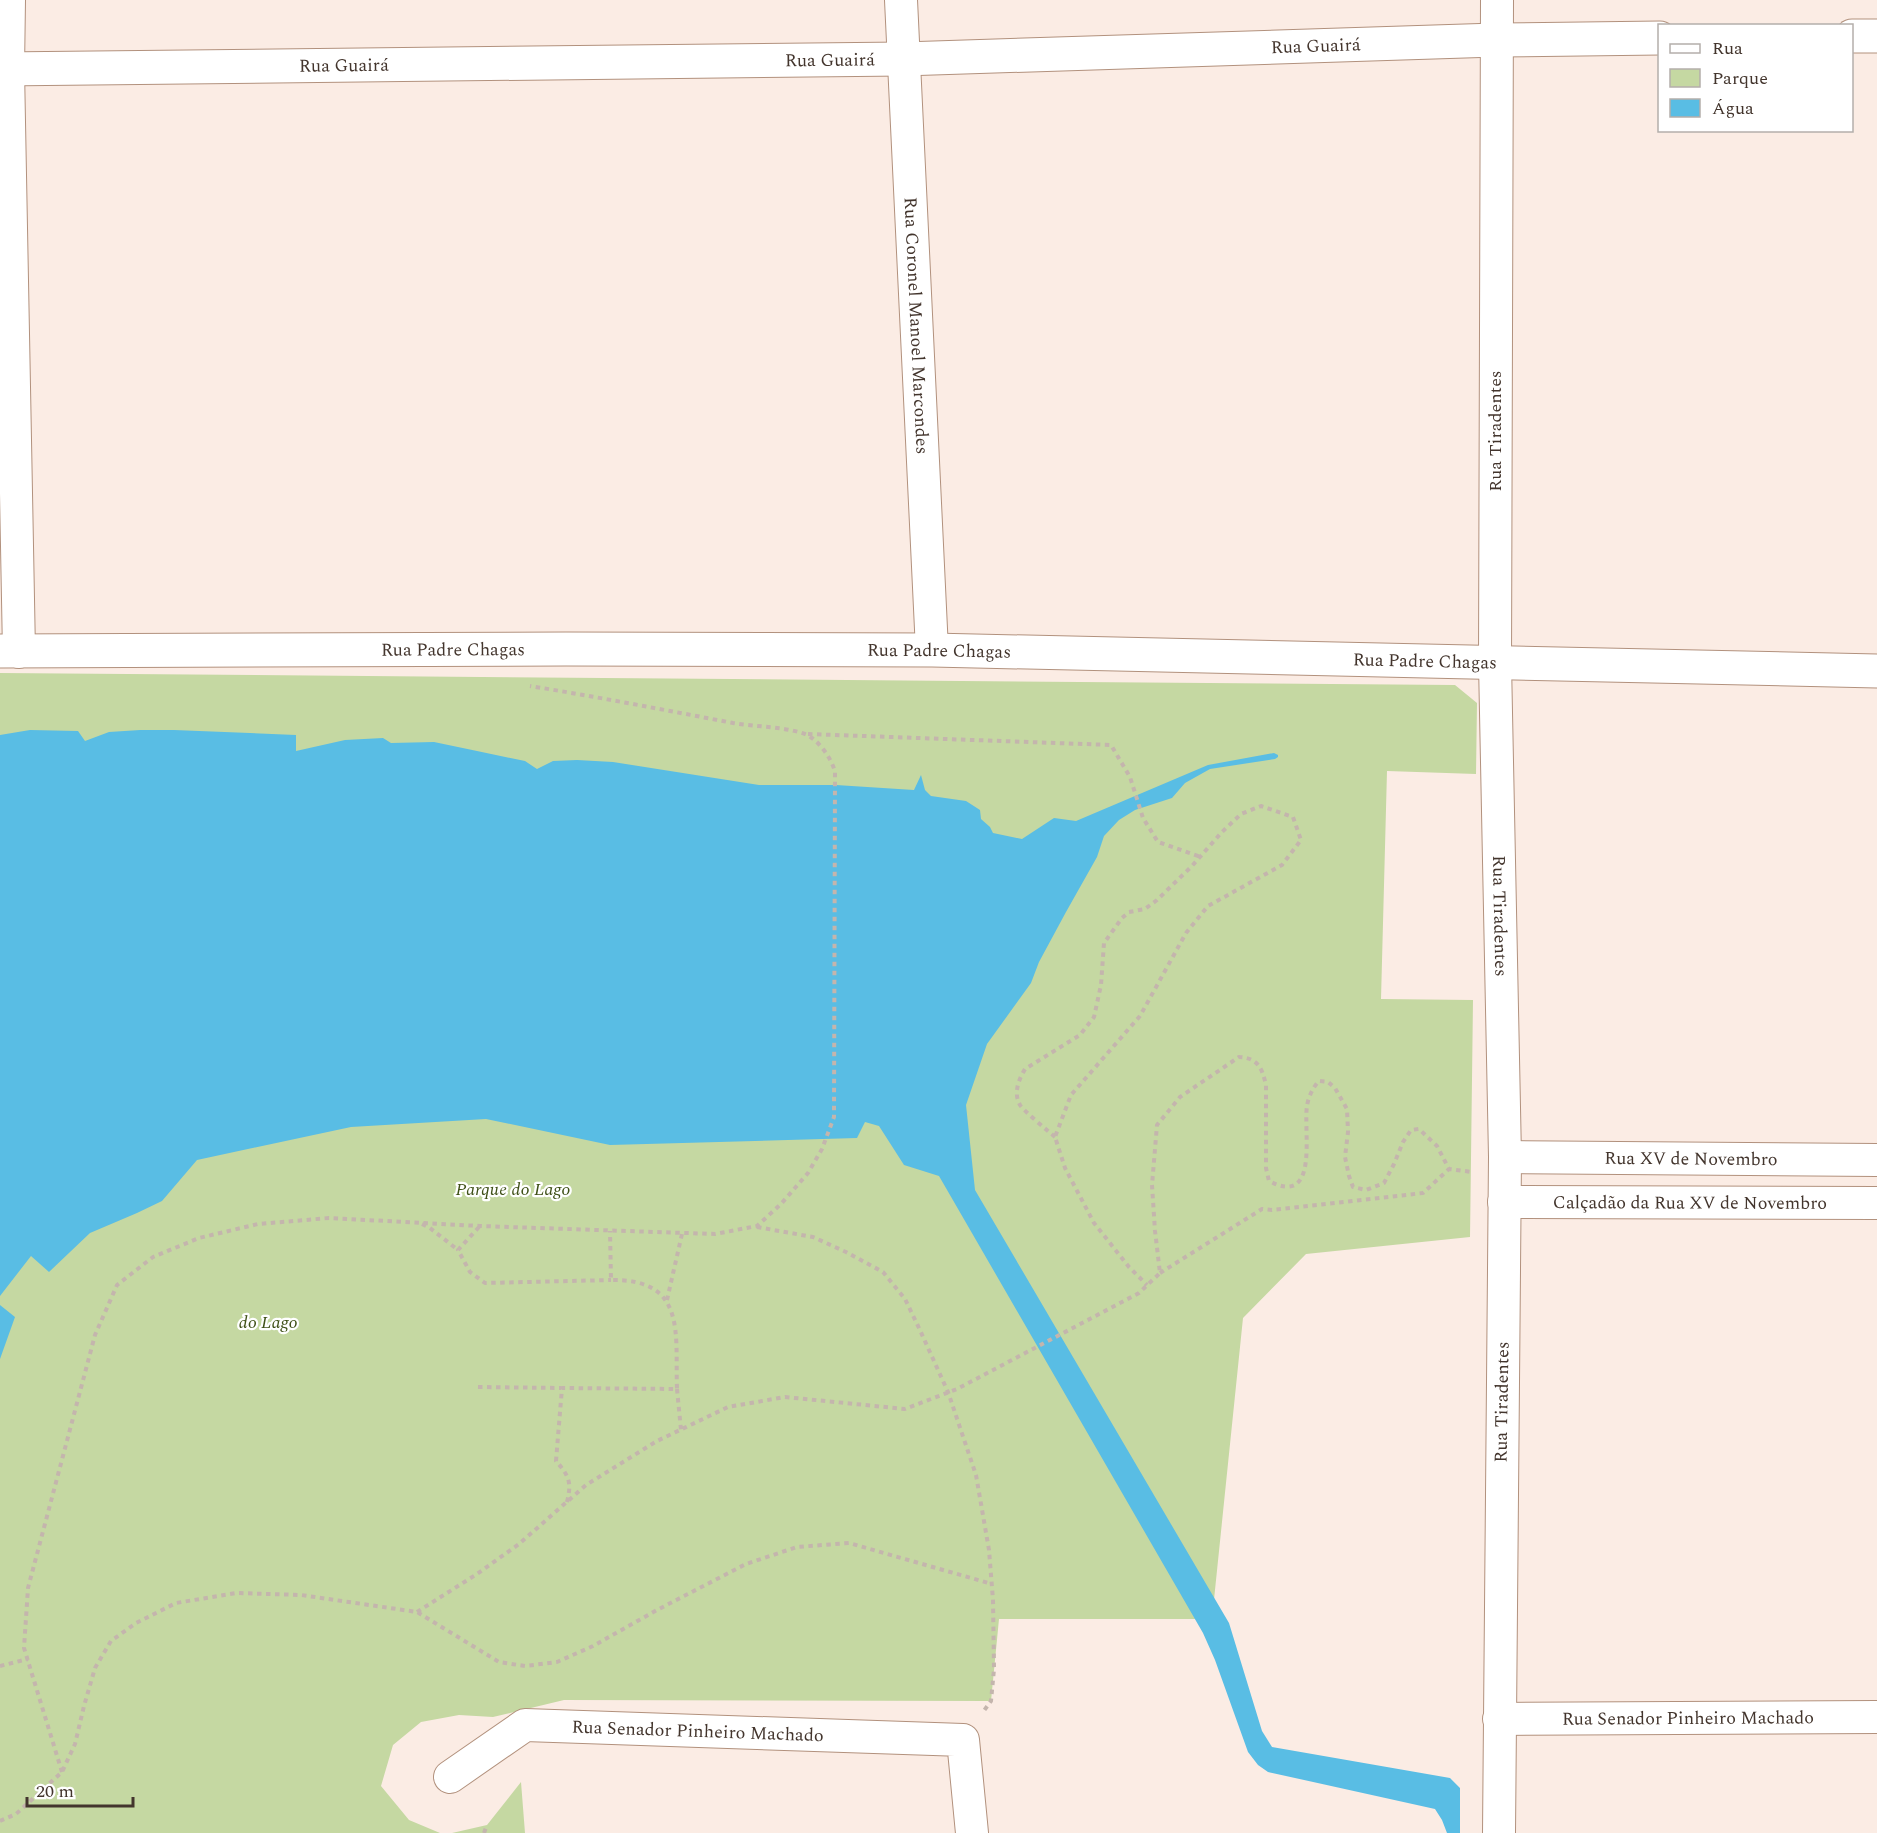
<svg xmlns="http://www.w3.org/2000/svg" width="1877" height="1833" viewBox="0 0 1877 1833" font-family="Spectral,serif">
<style>
.green{fill:#c5d8a2}
.water{fill:#59bde4}
.lines{fill:none;stroke-linecap:round;stroke-linejoin:round}
.street-casing{stroke:#b2917d;stroke-width:34}
.secondary-casing{stroke:#b2917d;stroke-width:35}
.path{stroke:#c4b5ad;stroke-width:4;stroke-dasharray:4.5 4.5;stroke-linecap:butt}
.street{stroke:#fff;stroke-width:32}
.secondary{stroke:#fff;stroke-width:33}
.labels{text-anchor:middle;dominant-baseline:central;stroke-width:4.5;stroke-linejoin:round;paint-order:stroke}
.street-label{font-size:18px;fill:#43352d;stroke:#fff}
.park-label{font-size:18px;font-style:italic;fill:#3f5017;stroke:#fff}
</style>
<rect width="100%" height="100%" fill="#fbece4"/>
<path class="green" d="M0 673 1455 685 1477 703 1476 774 1387 771 1381 999 1473 1000 1470 1237 1306 1254 1243 1318 1212 1619H999L991 1701 564 1700 493 1717 459 1715 421 1722 393 1745 381 1786 409 1820 440 1833H0Z
M521 1782 525 1833H452L487 1825Z"/>
<path class="water" d="M30 730 78 731 85 741 109 732 140 730H174L296 735V751L345 740 383 738 391 743 434 742 477 751 525 761 537 769 553 761 577 760 613 762 759 785H836L914 790 921 775 925 790 931 796 966 801 980 810 981 819 990 827 993 833 1022 839 1054 818 1076 821 1208 765 1274 753 1278 755V757L1275 759 1210 769 1185 783 1172 798 1135 810 1119 820 1104 836 1097 857 1066 912 1039 962 1031 983 987 1044 966 1105 975 1190 1229 1623 1262 1731 1272 1747 1450 1778 1460 1788V1833H1447L1442 1820 1435 1809 1268 1772 1258 1765 1248 1752 1215 1660 1203 1633 939 1176 904 1165 879 1126 865 1122 857 1138 610 1145 486 1119 351 1127 197 1160 162 1201 137 1213 90 1233 49 1272 31 1256 0 1296V735Z
M0 1305 15 1317 0 1359Z"/>
<g class="lines">
<defs>
<g id="street">
<path d="M9 0 8 69 19 652"/>
<path id="s1" d="M901 0 932 650"/>
<path id="s2" d="M1497 0 1495 663 1505 1157 1499 1833"/>
<path id="s3" d="M1505 1157 1877 1160"/>
<path id="s4" d="M1504 1202 1877 1203"/>
<path id="s5" d="M1499 1719 1877 1717"/>
<path id="s6" d="M450 1777 525 1725 963 1740 972 1833"/>
</g>
<g id="secondary">
<path d="M1852 36H1877"/>
<path id="s7" d="M0 69 903 59 1496 40 1660 38"/>
<path id="s8" d="M0 651 566 649 932 650 1877 671"/>
</g>
</defs>
<use href="#street" class="street-casing"/>
<use href="#secondary" class="secondary-casing"/>
<path class="path" d="M808 734 1111 745 1130 777 1143 818 1158 842 1201 857
M1055 1137C1048 1131 1024 1111 1020 1105 1013 1093 1019 1079 1025 1069L1080 1035 1094 1017 1101 985 1104 943 1122 918 1129 912 1145 909 1157 900 1192 866 1222 832 1241 814 1261 806 1293 817 1301 840 1282 865 1208 906 1186 933 1140 1016 1071 1095 1055 1137 1065 1168 1094 1223 1129 1267 1147 1285
M422 1224 430 1228 458 1250
M479 1227 458 1250 470 1272 485 1283 611 1280
M757 1227 813 1237 846 1252 883 1272 905 1299 919 1328 948 1392 976 1475 989 1550 993 1600 994 1669 991 1701 983 1712
M1160 1273 1262 1209 1272 1210 1423 1193 1449 1169
M667 1300 682 1234
M478 1387 561 1388
M677 1389 681 1430
M567 1502C572 1482 569 1476 556 1461L562 1388 677 1389C675 1333 687 1279 611 1280L610 1231
M417 1612 477 1574 519 1544 586 1485 657 1441 728 1407 785 1397 905 1409 957 1389 1139 1293 1160 1273 1155 1231 1152 1185 1157 1125 1180 1097 1239 1057C1258 1058 1262 1068 1266 1085V1168L1269 1181C1320 1208 1303 1131 1307 1106 1308 1098 1313 1087 1319 1081L1328 1082 1335 1088 1347 1109 1348 1132 1345 1157 1349 1176 1353 1187 1366 1190 1384 1183 1394 1164 1403 1142 1411 1130 1419 1129 1437 1146 1449 1169 1472 1172
M0 1666 28 1659
M62 1772 24 1648 28 1588 95 1335 117 1285 153 1257 199 1238 258 1224 329 1218 480 1226 715 1234 757 1226 781 1204 808 1173 822 1149 834 1117 835 772C832 759 818 739 805 734 782 726 756 727 733 723 665 710 598 697 530 686
M0 1821 16 1814 62 1772 75 1744 84 1706 95 1668 111 1641 136 1623 176 1603 236 1593 301 1595 417 1612 499 1662 525 1666 557 1662 593 1646 657 1610 746 1564 797 1547 849 1543 992 1584
M484 1833 487 1825"/>
<use href="#street" class="street"/>
<use href="#secondary" class="secondary"/>
</g>
<g class="labels">
<g class="street-label">
<text stroke="none"><textPath href="#s7" startOffset="1316">Rua Guairá</textPath></text>
<text stroke="none"><textPath href="#s7" startOffset="830">Rua Guairá</textPath></text>
<text stroke="none"><textPath href="#s7" startOffset="344">Rua Guairá</textPath></text>
<text stroke="none"><textPath href="#s1" startOffset="326">Rua Coronel Manoel Marcondes</textPath></text>
<text transform="translate(1495 431) rotate(-90)">Rua Tiradentes</text>
<text stroke="none"><textPath href="#s8" startOffset="453">Rua Padre Chagas</textPath></text>
<text stroke="none"><textPath href="#s8" startOffset="939">Rua Padre Chagas</textPath></text>
<text stroke="none"><textPath href="#s8" startOffset="1425">Rua Padre Chagas</textPath></text>
<text stroke="none"><textPath href="#s2" startOffset="916">Rua Tiradentes</textPath></text>
<text stroke="none"><textPath href="#s3" startOffset="186">Rua XV de Novembro</textPath></text>
<text stroke="none"><textPath href="#s4" startOffset="186">Calçadão da Rua XV de Novembro</textPath></text>
<text transform="translate(1502 1402) rotate(-89)">Rua Tiradentes</text>
<text stroke="none"><textPath href="#s5" startOffset="189">Rua Senador Pinheiro Machado</textPath></text>
<text stroke="none"><textPath href="#s6" startOffset="264">Rua Senador Pinheiro Machado</textPath></text>
</g>
<g class="park-label">
<text x="513" y="1189">Parque do Lago</text>
<text x="268" y="1322">do Lago</text>
</g>
</g>
<rect x="1658" y="24" width="195" height="108" fill="#ffffff" stroke="#b4aeab" stroke-width="1.5"/>
<rect x="1670" y="44" width="30" height="9" fill="#ffffff" stroke="#b4aeab" stroke-width="1.5"/>
<text x="1712" y="54" font-size="18" fill="#43352d">Rua</text>
<rect x="1670" y="69" width="30" height="18" fill="#c5d8a2" stroke="#b4aeab" stroke-width="1.5"/>
<text x="1712" y="84" font-size="18" fill="#43352d">Parque</text>
<rect x="1670" y="99" width="30" height="18" fill="#59bde4" stroke="#b4aeab" stroke-width="1.5"/>
<text x="1712" y="114" font-size="18" fill="#43352d">Água</text>
<path d="M27 1797v9h106v-9" fill="none" stroke="#43352d" stroke-width="3"/>
<text x="36" y="1797" font-size="18" fill="#43352d" stroke="#ffffff" stroke-width="4.5" paint-order="stroke">20 m</text>
</svg>
